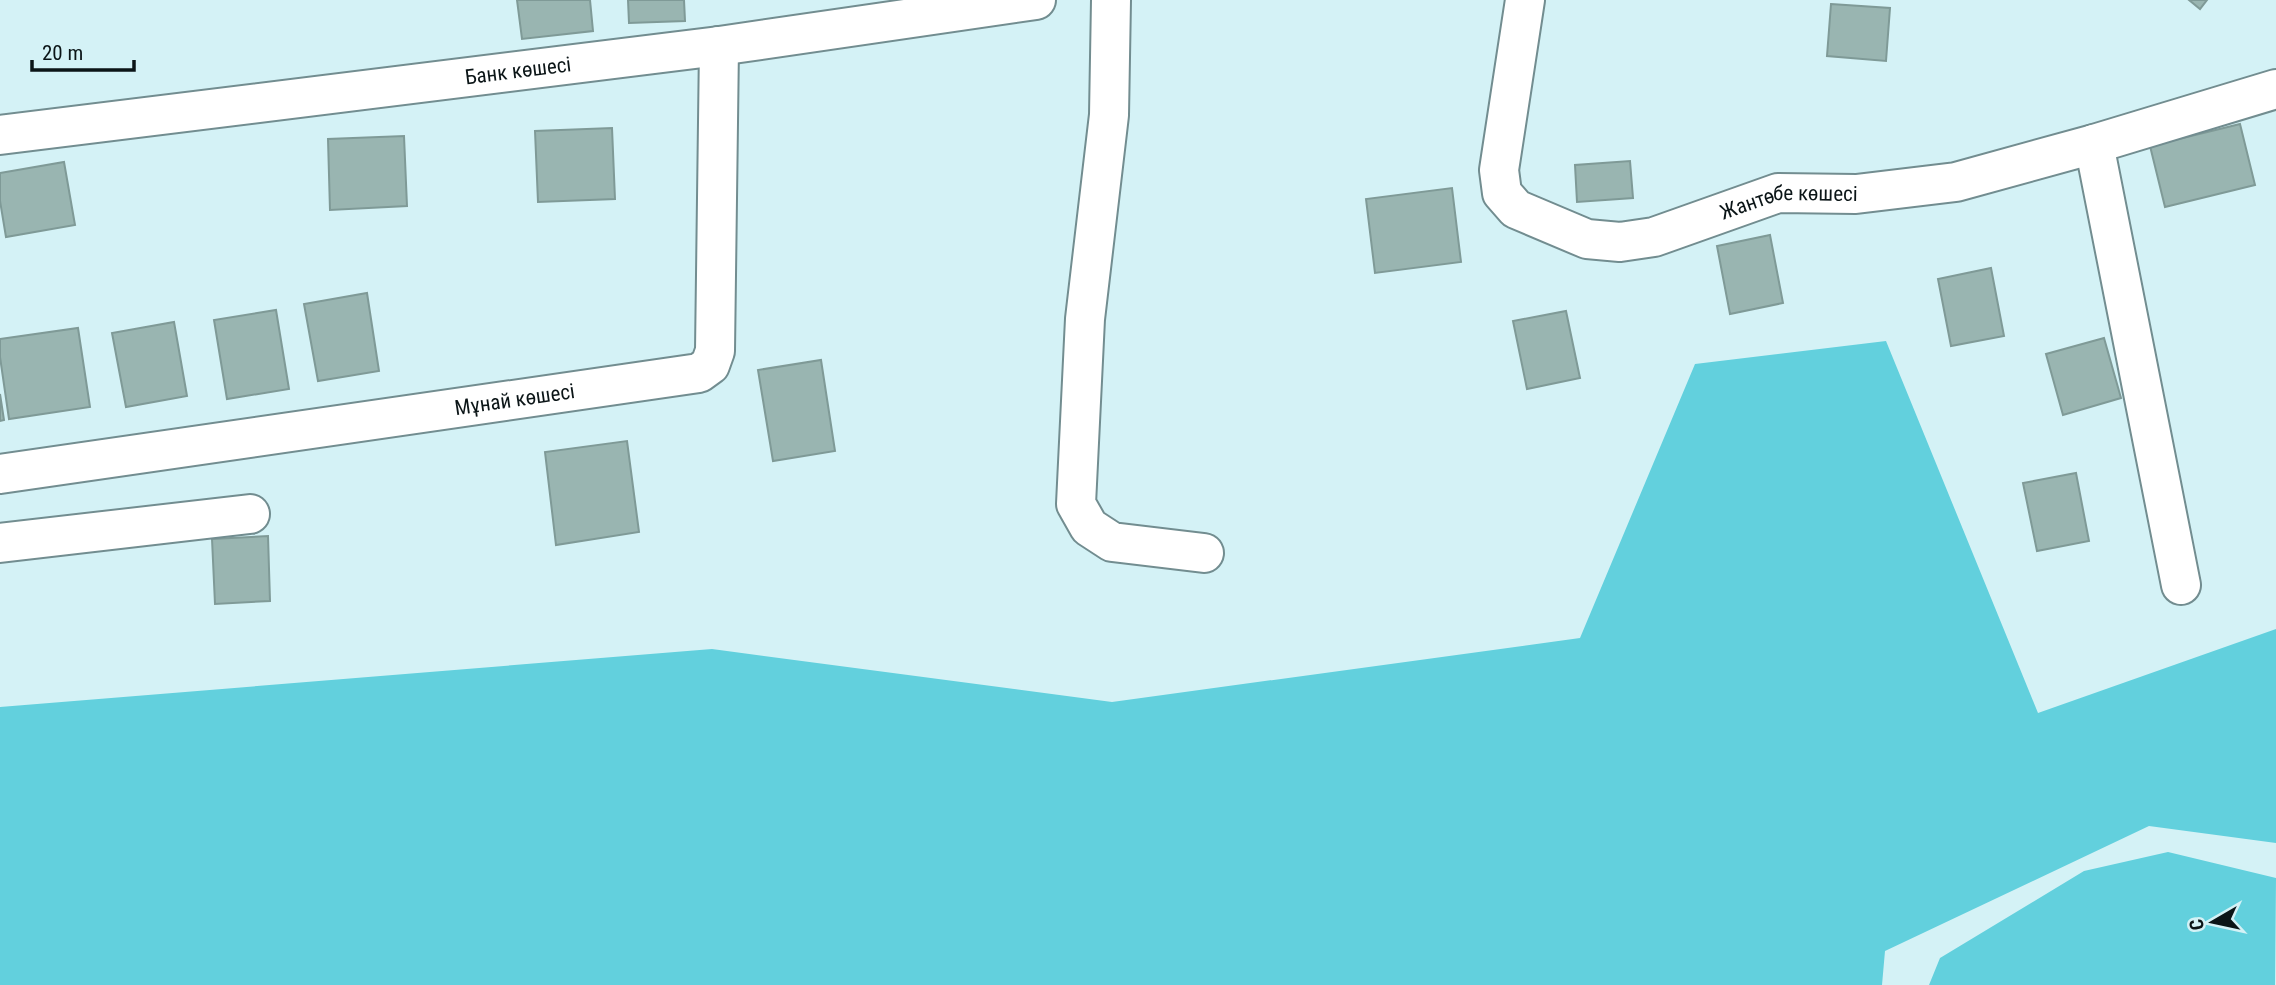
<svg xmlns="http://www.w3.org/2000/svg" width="2276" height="985" viewBox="0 0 2276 985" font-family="'Roboto Condensed',sans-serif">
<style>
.forest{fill:#62d0dd}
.building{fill:#99b5b1;stroke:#7f9a97;stroke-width:2}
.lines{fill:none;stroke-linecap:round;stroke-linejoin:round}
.minor-casing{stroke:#728d90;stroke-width:42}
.minor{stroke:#fff;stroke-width:38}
.labels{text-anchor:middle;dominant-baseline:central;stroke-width:7;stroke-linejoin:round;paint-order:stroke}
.street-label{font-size:21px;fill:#0b1517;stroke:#d4f2f6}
</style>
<rect width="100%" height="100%" fill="#d4f2f6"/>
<path class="forest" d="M1886 341 2038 713 2276 629V843L2149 826 1885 951 1882 985H0V707L712 649 1112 702 1580 638 1695 364Z
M2168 852 2276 878 2275 985H1929L1940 958 2084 871Z"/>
<path class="building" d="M517 0H590L593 31 522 39Z
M628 0H684L685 21 629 23Z
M2189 0H2207L2200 9Z
M1831 4 1890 8 1886 61 1827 56Z
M2240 124 2255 185 2165 207 2150 146Z
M612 128 615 199 538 202 535 131Z
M404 136 407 206 330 210 328 139Z
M1630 161 1633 198 1577 202 1575 165Z
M64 162 75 225 6 237 0 201V173Z
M1452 188 1461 262 1375 273 1366 199Z
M1770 235 1783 303 1730 314 1717 246Z
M1991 268 2004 336 1951 346 1938 279Z
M367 293 379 371 318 381 304 304Z
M276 310 289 389 227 399 214 320Z
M1566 311 1580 378 1527 389 1513 321Z
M174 322 187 396 126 407 112 333Z
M78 328 90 407 9 419 0 357V339Z
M2104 338 2121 398 2063 415 2046 354Z
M821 360 835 451 773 461 758 370Z
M0 394 4 420 0 421Z
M627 441 639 532 556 545 545 452Z
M2076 473 2089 541 2037 551 2023 483Z
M268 536 270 601 215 604 212 539Z"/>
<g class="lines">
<defs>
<g id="minor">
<path d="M1111 0 1109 115 1085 319 1076 504 1089 527 1112 542 1204 553"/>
<path id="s1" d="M1525 0 1499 170 1502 193 1516 209 1587 239 1620 242 1654 237 1778 193 1856 194 1956 182 2094 144 2276 89"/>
<path id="s2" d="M0 135 719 46 1036 0"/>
<path d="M2094 144 2181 585"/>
<path id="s3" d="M0 474 699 373 710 365 715 351 719 46"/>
<path d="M0 543 250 514"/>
</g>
</defs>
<use href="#minor" class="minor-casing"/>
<use href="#minor" class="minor"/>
</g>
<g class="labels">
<g class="street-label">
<text stroke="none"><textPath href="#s2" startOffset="522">Банк көшесі</textPath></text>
<text stroke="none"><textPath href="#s1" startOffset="502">Жантөбе көшесі</textPath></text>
<text stroke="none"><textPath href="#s3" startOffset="520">Мұнай көшесі</textPath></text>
</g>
</g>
<g transform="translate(2213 922) rotate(261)" stroke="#d4f2f6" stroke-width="5" paint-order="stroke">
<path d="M0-5L12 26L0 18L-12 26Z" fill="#0b1517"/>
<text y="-10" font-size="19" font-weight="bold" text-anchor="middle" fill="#0b1517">С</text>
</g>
<path d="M32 60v10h102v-10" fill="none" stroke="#0b1517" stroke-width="3.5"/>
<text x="42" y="60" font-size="21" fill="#0b1517" stroke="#d4f2f6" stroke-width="5" paint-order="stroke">20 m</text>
</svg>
